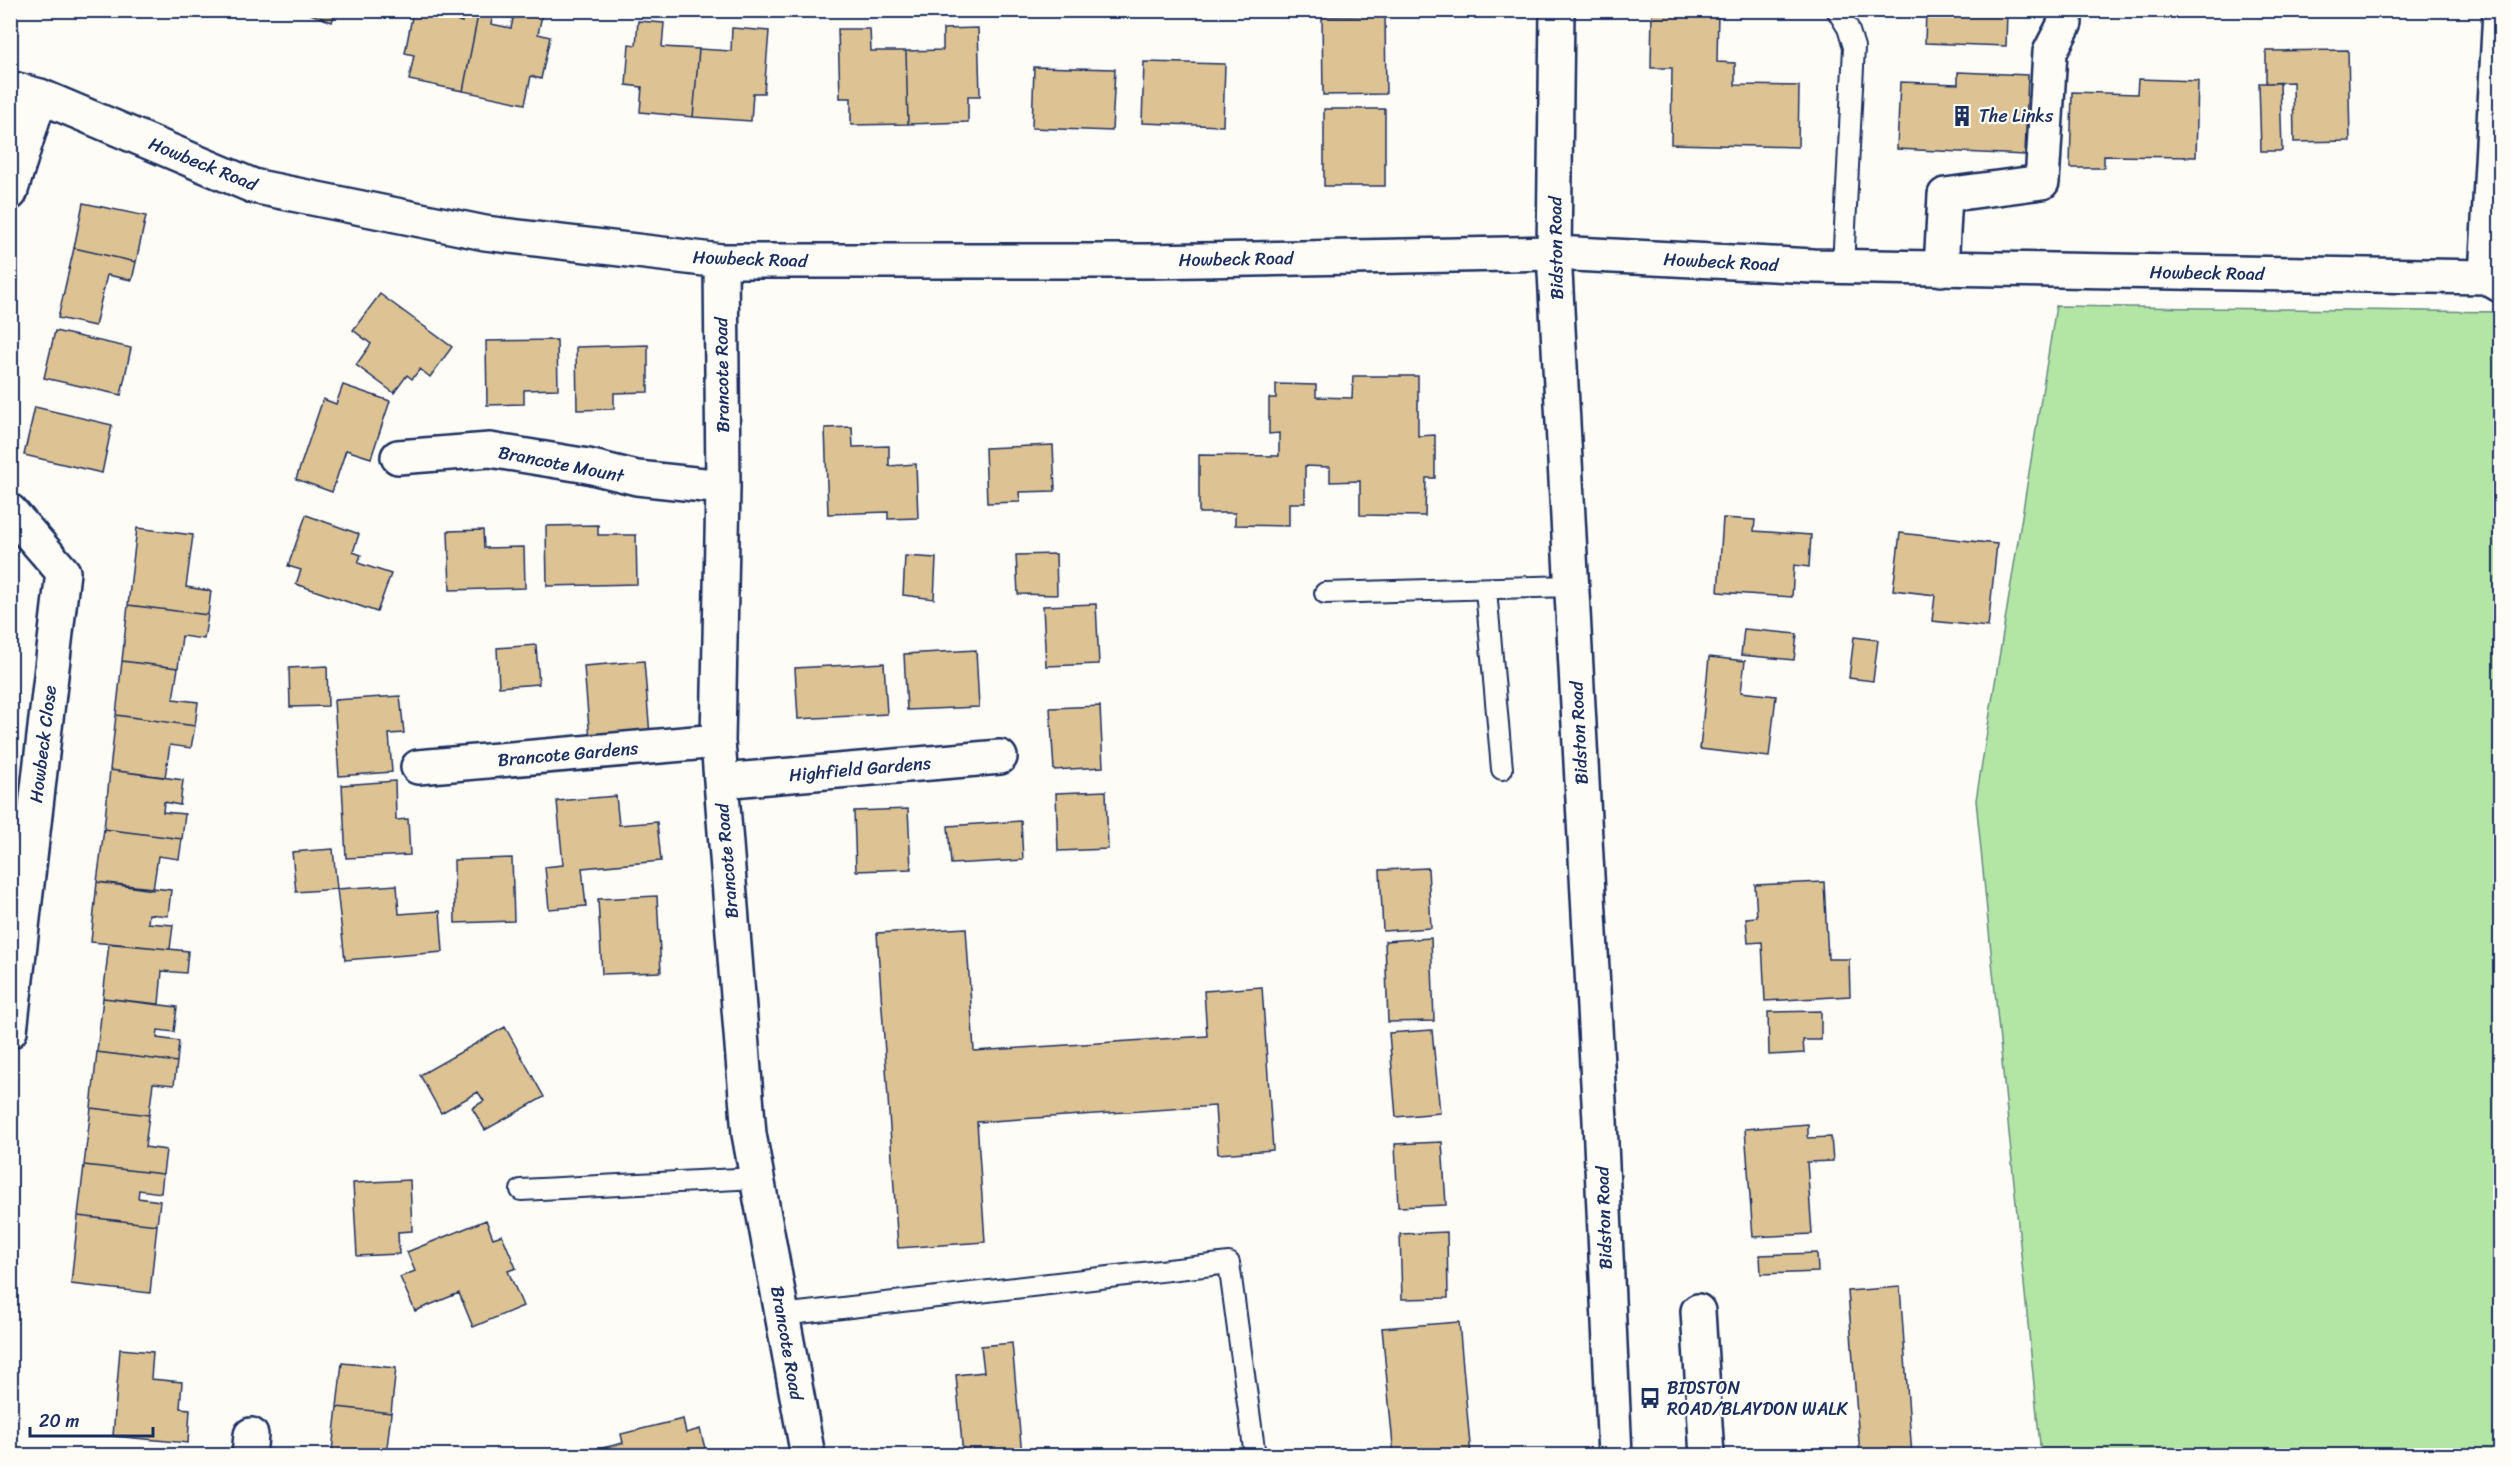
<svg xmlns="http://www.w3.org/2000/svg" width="2511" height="1466" viewBox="0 0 2511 1466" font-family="Sriracha,sans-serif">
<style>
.green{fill:#b3e5a5;stroke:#678a82;stroke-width:1.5}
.building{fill:#ddc393;stroke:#1b2f5e;stroke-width:1.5}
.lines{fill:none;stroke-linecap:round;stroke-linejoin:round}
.service-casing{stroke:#1b2f5e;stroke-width:24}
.minor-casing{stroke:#1b2f5e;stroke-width:38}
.secondary-casing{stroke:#1b2f5e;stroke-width:38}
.service{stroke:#fdfcf7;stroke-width:20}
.minor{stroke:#fdfcf7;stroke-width:33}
.secondary{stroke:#fdfcf7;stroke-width:33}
.labels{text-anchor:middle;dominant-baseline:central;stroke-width:4.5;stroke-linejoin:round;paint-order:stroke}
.poi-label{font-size:18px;fill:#1b2f5e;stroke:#fdfcf7;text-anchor:start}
.street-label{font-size:18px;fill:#1b2f5e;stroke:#fdfcf7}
</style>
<rect width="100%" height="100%" fill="#fdfcf7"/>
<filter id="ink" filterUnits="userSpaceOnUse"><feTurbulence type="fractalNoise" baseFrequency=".0167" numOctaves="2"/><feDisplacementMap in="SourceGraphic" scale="12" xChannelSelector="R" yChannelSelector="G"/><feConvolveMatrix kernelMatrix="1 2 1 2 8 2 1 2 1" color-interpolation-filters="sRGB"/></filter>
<g filter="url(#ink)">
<path class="green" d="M2056 306 2500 312V1455H2041L1976 800Z"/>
<path class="building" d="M300 10H336L332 22Z
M422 10H449L447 18 462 22 465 10H479L463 91 409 80 414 55 405 53 413 12 422 14Z
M479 10H494L491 24 511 28 515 10 542 15 538 34 550 37 541 79 531 76 525 104 463 91Z
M1652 10H1718L1717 62 1735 63V85L1799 86 1798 147 1671 144 1672 68H1651Z
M1926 10H2007L2006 46 1925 43Z
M1385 15 1386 94 1323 95 1322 16Z
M638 21 664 23 662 47 699 49 693 117 640 112 642 87 626 85 629 44 636 45Z
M732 28 769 31 764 93H753L751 121 693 117 699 49 731 51Z
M978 28 980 96H968V122L908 124 906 51 943 50V29Z
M838 29H870L871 51H906L908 124 851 125V98H840Z
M2348 50 2350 141 2294 142 2293 82 2266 83V51Z
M1144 62 1225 64 1223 126 1142 123Z
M1034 67 1115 69 1112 131 1032 128Z
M1958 72 2028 75 2025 155 1897 149 1900 82 1958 84Z
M2138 79 2198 81 2196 157 2104 156V168H2070L2072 92 2137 94Z
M2259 83H2280L2282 151H2261Z
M1324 109H1385V186H1324Z
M83 203 146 216 136 262 74 248Z
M74 248 136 262 132 280 107 275 95 326 58 318Z
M380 294 452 347 430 377 420 369 412 379 407 375 394 393 356 365 371 344 353 330Z
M55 331 131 348 121 395 44 378Z
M557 340 558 389 524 390V404L487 405 486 341Z
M648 345V392L614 393V409L577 410 576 347Z
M1353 376H1418V436L1435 435V478H1426L1425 516 1360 515V481L1330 482V467L1305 466V503H1289V526L1235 525V513H1199V455L1279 456V433L1269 434V398H1276V384L1316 385V397L1352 398Z
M343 385 390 401 371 458 346 450 332 492 296 479 323 399 336 404Z
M35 407 112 425 102 473 24 455Z
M852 427 853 447 889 446V466L916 464 918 518 888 519V512L828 514 825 428Z
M1053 445 1055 491 1019 492 1020 502 987 503 985 448Z
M306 515 359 534 353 552 361 555 358 563 391 574 377 612 296 584 301 570 288 566Z
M1723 518 1755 520 1754 531 1811 535 1809 567 1794 565 1792 597 1718 592Z
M598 525V535H636L637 584 547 586 546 526Z
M137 528 193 535 186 587 211 591 208 615 128 605Z
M483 530 484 548 524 547 525 588 450 590 448 531Z
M1900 533 1997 544 1988 627 1932 621 1935 595 1893 590Z
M1056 554 1057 595 1018 594 1016 555Z
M905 556 936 558 934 599 903 595Z
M1096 604 1099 664 1046 666 1043 606Z
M128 605 208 615 204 639 182 636 178 668 122 661Z
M1744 629 1797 634 1794 660 1741 655Z
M1854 637 1878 640 1873 681 1849 678Z
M536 645 539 684 499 687 497 648Z
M976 650 979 707 907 710 904 654Z
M1709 657 1745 661 1741 692 1776 696 1769 757 1700 749Z
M122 661 178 668 173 699 198 702 195 726 116 715Z
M644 661 650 735 590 740 584 666Z
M884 663 887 714 798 719 795 668Z
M327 666 328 706 290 707 289 668Z
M400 696 404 733 389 734 392 772 339 776 334 700Z
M1100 706 1103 767 1054 770 1050 708Z
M116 715 195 726 191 748 170 745 165 777 110 770Z
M110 770 183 780 180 805 164 802 163 812 185 814 182 839 104 829Z
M395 781 396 820 408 819 410 855 346 858 342 785Z
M1106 791 1108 849 1058 851 1056 793Z
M616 796 619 825 657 822 661 861 582 868 586 906 549 909 545 867 563 865 557 801Z
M908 809 911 869 856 871 854 811Z
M1021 821 1023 860 951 864 948 826Z
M104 829 182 839 179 859 158 856 153 890 97 882Z
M333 849 337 889 296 892 292 852Z
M512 858 514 921 455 923 454 860Z
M1428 868 1431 928 1383 931 1380 870Z
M97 882 171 890 168 916 149 914 148 923 173 925 170 949 91 942Z
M1824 882 1828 959H1849L1850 996 1765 1001 1762 942 1748 943 1746 918 1757 917 1755 885Z
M397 885 399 914 440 911 443 952 345 960 337 889Z
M657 896 661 972 602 974 598 899Z
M966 928 974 1051 1207 1036 1204 991 1262 987 1273 1150 1218 1154 1215 1106 977 1122 985 1242 898 1248 877 933Z
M1431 938 1434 1021 1388 1022 1385 941Z
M109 943 188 951 186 973 162 971 159 1004 103 998Z
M103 998 177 1007 174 1032 158 1030 157 1038 179 1041 177 1062 97 1052Z
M1821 1011V1040H1803L1804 1053 1769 1055 1768 1012Z
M505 1027 544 1097 485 1130 472 1108 484 1101 478 1092 441 1113 420 1075Z
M1432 1030 1440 1113 1396 1117 1389 1033Z
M97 1052 177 1062 174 1085 153 1083 149 1115 91 1108Z
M91 1108 149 1115 145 1147 166 1150 163 1174 84 1165Z
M1808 1124V1138L1831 1137 1833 1161 1807 1162 1812 1234 1753 1237 1745 1129Z
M1442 1142 1446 1205 1398 1207 1395 1144Z
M84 1165 163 1174 161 1193 139 1190 138 1198 160 1201 157 1225 78 1216Z
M410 1180 412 1231 398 1232 399 1254 357 1256 353 1183Z
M78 1216 157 1225 150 1293 71 1284Z
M486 1220 493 1238 502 1235 516 1268 508 1271 523 1306 473 1327 459 1293 415 1311 400 1277 415 1271 407 1252Z
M1447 1232 1448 1298 1402 1299 1400 1234Z
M1817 1253 1818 1272 1761 1274 1760 1255Z
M1900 1287 1912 1456H1860L1848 1291Z
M1459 1322 1471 1456H1394L1382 1328Z
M1012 1343 1022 1456H963L956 1375 984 1372 981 1346Z
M120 1349 153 1352 151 1379 182 1382 180 1408 190 1409 188 1443 113 1436Z
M342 1363 396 1368 391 1413 337 1407Z
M337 1407 391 1413 386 1456 332 1451Z
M683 1419 686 1433 700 1429 707 1456H600L598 1449 623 1443 621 1434Z"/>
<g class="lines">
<defs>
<path id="service" d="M1837 10 1848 28 1854 47 1843 267
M1486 590 1502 769
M1325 593 1572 586
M521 1190 757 1178
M782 1315 1229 1263 1255 1456"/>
<path id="minor" d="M10 88 40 96 253 186 485 233 721 261H1148L1554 253 1813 266 2486 277 2500 285
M10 193 40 96
M721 261 723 487 718 741 721 781 749 1134 808 1456
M1941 269 1945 195 2042 182 2050 52 2065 23 2064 10
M2486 277 2500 10
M398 457 490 450 588 466 637 478 723 487
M10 511 63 572 10 1031
M418 767 718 741
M721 781 1000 757
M1698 1311 1707 1456
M249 1456 251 1435"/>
<path id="secondary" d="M1557 10 1554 253 1600 1121 1615 1456"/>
</defs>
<use href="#service" class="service-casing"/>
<use href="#minor" class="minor-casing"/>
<use href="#secondary" class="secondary-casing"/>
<use href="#service" class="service"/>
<use href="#minor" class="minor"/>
<use href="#secondary" class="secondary"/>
</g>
</g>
<defs>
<symbol id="building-bare" viewBox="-9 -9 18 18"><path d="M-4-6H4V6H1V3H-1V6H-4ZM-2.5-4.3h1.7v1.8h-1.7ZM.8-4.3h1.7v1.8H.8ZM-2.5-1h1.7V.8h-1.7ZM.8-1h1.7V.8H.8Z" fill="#1b2f5e" stroke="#fdfcf7" stroke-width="2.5" paint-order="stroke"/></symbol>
<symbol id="bus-bare" viewBox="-9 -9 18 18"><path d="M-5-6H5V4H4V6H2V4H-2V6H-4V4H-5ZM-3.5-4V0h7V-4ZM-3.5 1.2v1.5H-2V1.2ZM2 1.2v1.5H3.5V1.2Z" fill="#1b2f5e" stroke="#fdfcf7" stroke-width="2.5" paint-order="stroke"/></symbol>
</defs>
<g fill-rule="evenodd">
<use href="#building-bare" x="1947" y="101" width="30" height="30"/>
<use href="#bus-bare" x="1635" y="1383" width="30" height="30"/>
</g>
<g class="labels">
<g class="poi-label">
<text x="1979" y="116">The Links</text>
<text x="1667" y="1388">BIDSTON<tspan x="1667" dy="21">ROAD/BLAYDON WALK</tspan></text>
</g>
<g class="street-label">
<text transform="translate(203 164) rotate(22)">Howbeck Road</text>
<text transform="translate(1556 248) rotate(-91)">Bidston Road</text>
<text transform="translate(750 259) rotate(2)">Howbeck Road</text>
<text transform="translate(1236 259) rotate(-1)">Howbeck Road</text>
<text transform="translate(1721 262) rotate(3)">Howbeck Road</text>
<text transform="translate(2207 273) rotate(1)">Howbeck Road</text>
<text transform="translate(722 375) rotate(-91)">Brancote Road</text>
<text transform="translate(561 464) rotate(11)">Brancote Mount</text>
<text transform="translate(1579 733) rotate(-93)">Bidston Road</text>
<text transform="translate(43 744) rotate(-83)">Howbeck Close</text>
<text transform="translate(568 754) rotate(-5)">Brancote Gardens</text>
<text transform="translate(860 769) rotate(-5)">Highfield Gardens</text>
<text transform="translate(727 861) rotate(-95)">Brancote Road</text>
<text transform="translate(1604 1218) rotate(-92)">Bidston Road</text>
<text transform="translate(787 1343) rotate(80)">Brancote Road</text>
</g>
</g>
<rect width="2511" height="1466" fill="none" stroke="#fdfcf7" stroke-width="36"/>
<rect x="18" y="18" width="2475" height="1430" fill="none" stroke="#1b2f5e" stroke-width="2" filter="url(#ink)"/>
<path d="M30 1427v9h123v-9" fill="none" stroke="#1b2f5e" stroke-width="3"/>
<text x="39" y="1427" font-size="18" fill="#1b2f5e" stroke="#fdfcf7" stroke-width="4.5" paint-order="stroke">20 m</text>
</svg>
